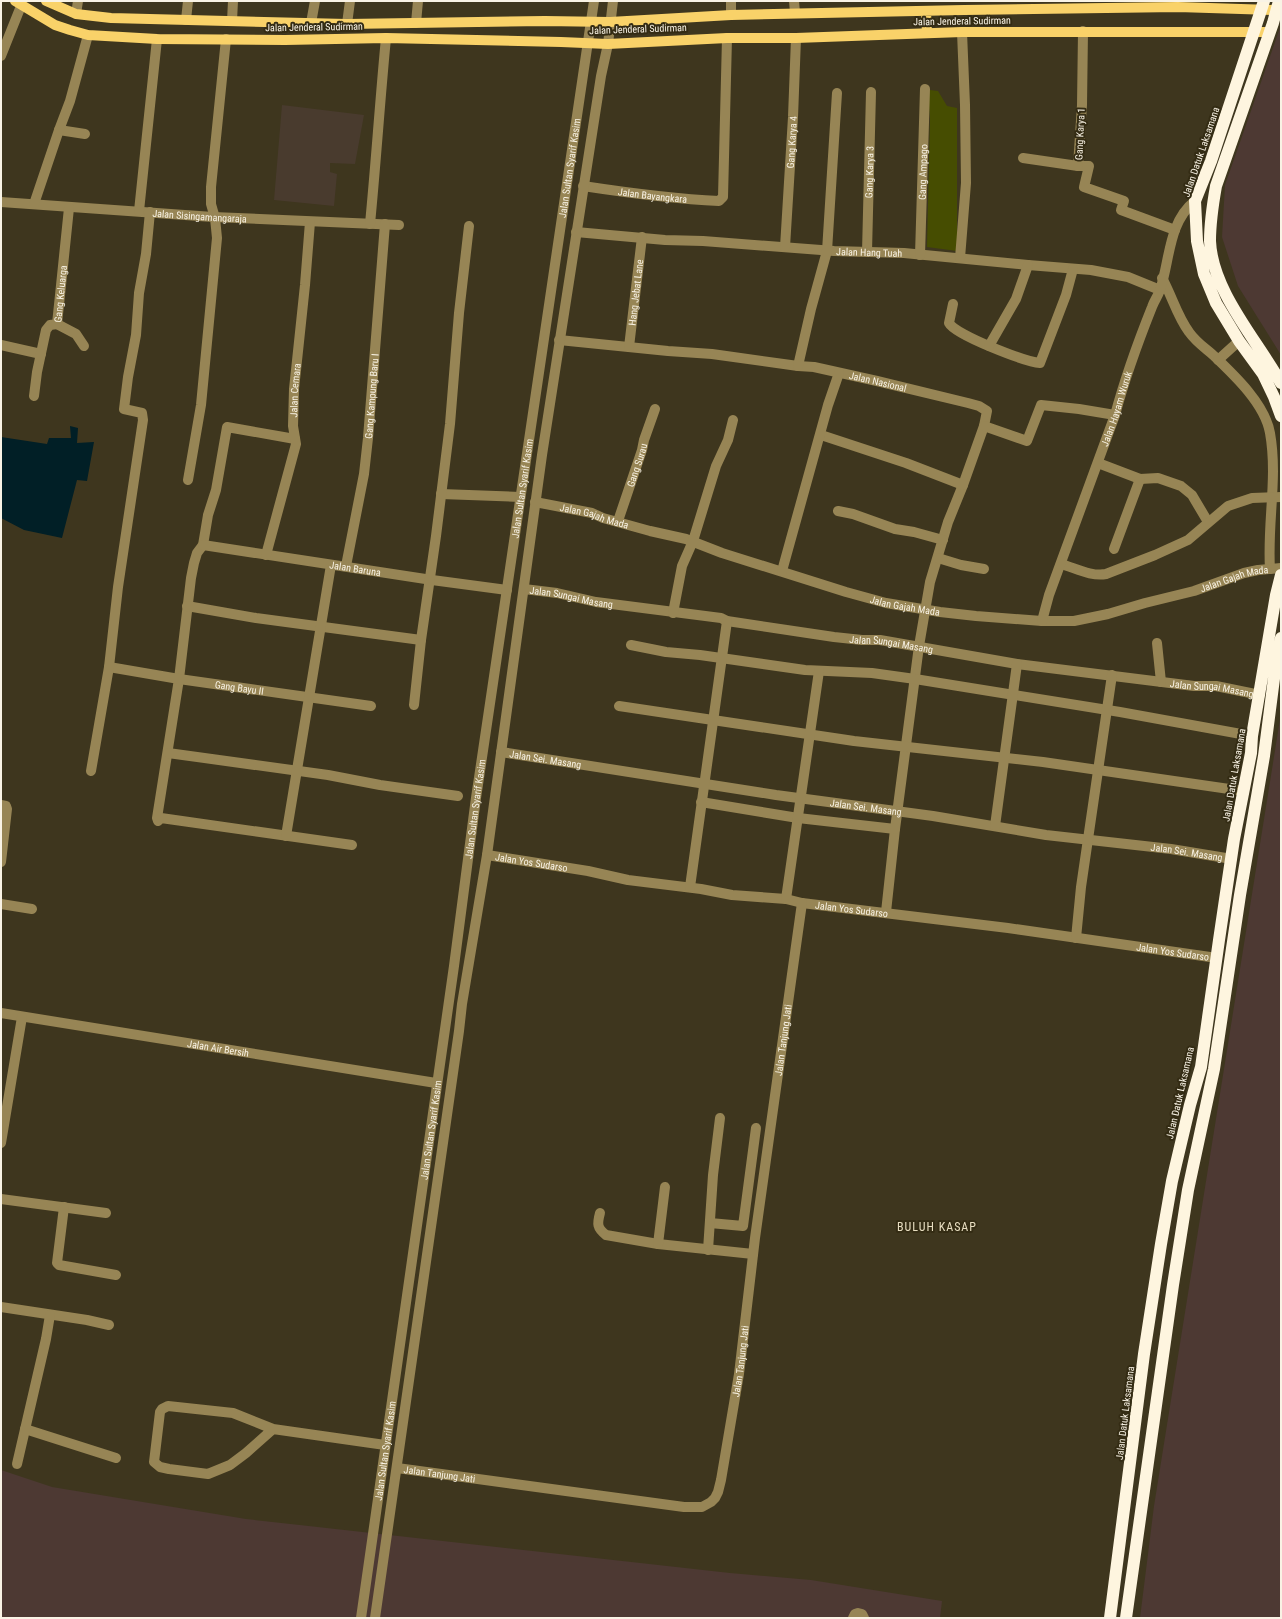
<svg xmlns="http://www.w3.org/2000/svg" width="1282" height="1619" viewBox="0 0 1282 1619" font-family="'Roboto Condensed',sans-serif">
<style>
.industrial{fill:#4d3933}
.education{fill:#493b2e}
.green{fill:#464d01}
.water{fill:#011f26}
.lines{fill:none;stroke-linecap:round;stroke-linejoin:round}
.minor{stroke:#978555;stroke-width:10}
.major{stroke:#f9d269;stroke-width:10}
.highway{stroke:#fef5df;stroke-width:12}
.labels{text-anchor:middle;dominant-baseline:central;stroke-width:4;stroke-linejoin:round;paint-order:stroke}
.street-label{font-size:10px;fill:#f9f3e5;stroke:#342c14}
.quarter-label{font-size:12px;letter-spacing:1px;fill:#e8dec1;stroke:#342c14}
</style>
<rect width="100%" height="100%" fill="#3e361e"/>
<path class="industrial" d="M1281 25V355L1238 286 1222 237 1225 185Z
M1281 713V1618H1140L1154 1506Z
M1 1470 52 1487 246 1519 730 1573 811 1580 942 1601 940 1618H1Z"/>
<path class="education" d="M282 105 364 115 355 164 330 163V172L337 174 334 206 274 200Z"/>
<path class="green" d="M930 90 938 91 947 106 957 108V251L927 247 930 118 928 94Z"/>
<path class="water" d="M70 426 78 428 77 443 94 442 87 481 77 480 62 538 24 530 1 518V437L47 444 49 438H71Z"/>
<g class="lines">
<g class="minor">
<path d="M731 1V15"/>
<path d="M794 1 795 13"/>
<path d="M76 14 78 1"/>
<path d="M186 20 188 1"/>
<path d="M232 21 233 1"/>
<path d="M311 23 315 1"/>
<path d="M416 23 418 1"/>
<path d="M347 24 350 1"/>
<path d="M1083 31 1082 105 1078 166H1089L1084 187 1124 201 1121 210 1175 230"/>
<path d="M1 56 21 6"/>
<path d="M59 130 85 134"/>
<path d="M1023 158 1078 166"/>
<path id="s1" d="M583 186C629 193 673 199 719 201L723 197 727 38"/>
<path id="s2" d="M1 202 213 217 399 225"/>
<path d="M34 204 59 130 70 101 88 35"/>
<path d="M139 211 157 39"/>
<path d="M370 224C376 162 380 100 386 38"/>
<path id="s3" d="M576 232 665 240 703 241 834 251 904 253 1028 265 1091 270 1128 277 1160 290"/>
<path id="s4" d="M785 247 793 117 796 38"/>
<path id="s5" d="M867 252 871 92"/>
<path id="s6" d="M920 255 925 89"/>
<path d="M960 258 966 183 965 105 962 32"/>
<path d="M1162 278C1172 296 1177 316 1189 332 1196 342 1205 348 1213 355 1234 375 1265 404 1270 433 1278 478 1267 523 1270 569"/>
<path d="M953 304 949 323C955 335 1026 362 1040 363L1066 295 1073 269"/>
<path d="M57 324 76 334 84 346"/>
<path id="s7" d="M559 340 668 351 712 354 798 366 814 367 877 381 968 403 979 406 987 411 984 426 963 485 948 522 930 582 919 646 895 829 886 912"/>
<path d="M1 345 41 354"/>
<path d="M989 346 1016 299 1028 265"/>
<path id="s8" d="M629 347 642 237"/>
<path d="M1218 360 1239 341"/>
<path d="M798 366 811 309 827 251 837 93"/>
<path id="s9" d="M34 396 37 372 46 330 50 325 57 324 69 208"/>
<path d="M984 426 1027 441 1041 405 1079 409 1115 415"/>
<path d="M821 435 906 463 963 485"/>
<path d="M295 439 227 427 216 490 208 515 203 545 197 553 194 563 191 578 179 679 157 818 158 821 161 818 352 845"/>
<path d="M1098 463 1140 479 1158 478 1181 486 1192 495 1208 522"/>
<path d="M188 480 201 405 217 238 215 218 211 204V187L226 39"/>
<path d="M441 494 520 497"/>
<path id="s10" d="M535 502 592 513 603 518 650 531 686 539 722 553 846 592 886 603 940 612 976 616 1042 621H1074L1108 614 1145 603 1194 591 1244 573 1258 570 1281 568"/>
<path d="M838 511 853 514 895 529 914 532 943 540"/>
<path id="s11" d="M618 521 642 450 644 440 655 409"/>
<path id="s12" d="M203 545 432 580 507 590"/>
<path d="M1114 549 1140 479"/>
<path id="s13" d="M266 555 296 444 293 426 294 389 305 285 310 222"/>
<path d="M938 558 961 565 984 569"/>
<path d="M1061 564C1075 568 1092 577 1106 574L1155 555 1188 540 1228 506 1252 498 1281 497"/>
<path id="s14" d="M346 566 364 474 368 438 385 224"/>
<path d="M782 571 828 405 839 373"/>
<path id="s15" d="M524 589 557 593 596 602 721 618 727 621 834 637 862 640H880L1017 664 1194 686H1216L1260 695"/>
<path d="M187 606 256 618 421 640"/>
<path d="M673 613 682 566 693 541 716 466 728 440 733 420"/>
<path id="s16" d="M1042 621 1049 595 1115 415C1125 378 1138 342 1152 307 1154 301 1158 296 1160 290 1170 261 1168 222 1195 201"/>
<path d="M1157 643 1161 682"/>
<path d="M631 645 666 652 700 655 805 670 872 673 915 679 1120 712 1252 736"/>
<path id="s17" d="M109 667 179 679 371 706"/>
<path d="M414 705 421 640 436 536 450 424 459 313 469 226"/>
<path d="M619 706 854 741 1043 762 1243 791"/>
<path id="s18" d="M501 752 776 795 933 816 1046 835 1171 849 1232 859"/>
<path d="M168 753 328 775 380 785 458 796"/>
<path d="M91 771 109 667 118 587 143 420 142 413 124 409 128 377 136 335 139 293 146 254 150 212"/>
<path d="M701 802 798 818 895 829"/>
<path d="M1 805 6 806 7 809 1 862"/>
<path d="M995 826 1017 664"/>
<path d="M286 836 331 565"/>
<path id="s19" d="M487 855 588 871 628 880 701 889 732 895 786 899 802 903 1008 928 1217 958"/>
<path d="M690 887 727 621"/>
<path d="M786 899 819 671"/>
<path d="M1 904 32 909"/>
<path d="M1076 938 1081 887 1112 675"/>
<path id="s20" d="M1 1013 436 1083"/>
<path d="M1 1143 22 1017"/>
<path d="M1 1199 106 1213"/>
<path d="M64 1207 57 1263 59 1265 116 1275"/>
<path d="M600 1213C597 1224 597 1228 606 1235L658 1244 753 1254"/>
<path d="M710 1223 743 1226 756 1128"/>
<path d="M658 1244 665 1187"/>
<path d="M708 1250 713 1175 720 1118"/>
<path d="M1 1307 87 1320 109 1325"/>
<path d="M25 1429 116 1458"/>
<path d="M273 1429 246 1453 230 1465 208 1474 169 1469 160 1467 154 1462 160 1412 162 1409 168 1406 233 1413 273 1429 385 1445"/>
<path d="M17 1464 46 1339 50 1315"/>
<path id="s21" d="M397 1468 684 1507H702L711 1502 715 1498 718 1492 721 1480 739 1374 755 1238 802 903"/>
<path id="s22" d="M361 1618 454 966 476 798 594 1"/>
<path d="M375 1618 459 1031 462 1004 487 855 542 455 601 76 608 44 613 1"/>
<path d="M853 1618 855 1614 858 1613 862 1614 864 1618"/>
</g>
<path class="major" d="M15 1 55 25 70 30 88 35 157 39 285 40 386 38 561 42 608 44 727 38H796L962 32H1270
M46 1 76 14 111 18 347 24 545 21 610 22 731 15 964 10 1178 7 1276 10
M926 11 927 33"/>
<path class="highway" d="M1264 1 1211 161 1195 201 1197 241 1204 274 1216 303 1239 341 1263 374 1274 397 1281 416
M1279 1 1273 23 1216 186C1213 203 1210 222 1210 241 1212 291 1257 340 1281 383
M1110 1618 1144 1354 1161 1244 1172 1181 1190 1105 1201 1067 1219 940 1234 839 1251 753 1252 736 1276 595 1281 575
M1126 1618 1173 1285 1188 1190 1214 1069 1240 895 1264 756 1276 663 1281 638"/>
</g>
<g class="labels">
<g class="street-label">
<text transform="translate(962 21) rotate(-1)">Jalan Jenderal Sudirman</text>
<text transform="translate(314 27) rotate(-1)">Jalan Jenderal Sudirman</text>
<text transform="translate(638 29) rotate(-2)">Jalan Jenderal Sudirman</text>
<text transform="translate(1080 134) rotate(-87)">Gang Karya 1</text>
<text stroke="none"><textPath href="#s4" startOffset="105">Gang Karya 4</textPath></text>
<text transform="translate(1201 152) rotate(-71)">Jalan Datuk Laksamana</text>
<text stroke="none"><textPath href="#s22" startOffset="1465">Jalan Sultan Syarif Kasim</textPath></text>
<text stroke="none"><textPath href="#s5" startOffset="80">Gang Karya 3</textPath></text>
<text stroke="none"><textPath href="#s6" startOffset="83">Gang Ampago</textPath></text>
<text stroke="none"><textPath href="#s1" startOffset="70">Jalan Bayangkara</textPath></text>
<text stroke="none"><textPath href="#s2" startOffset="199">Jalan Sisingamangaraja</textPath></text>
<text stroke="none"><textPath href="#s3" startOffset="294">Jalan Hang Tuah</textPath></text>
<text stroke="none"><textPath href="#s8" startOffset="55">Hang Jebat Lane</textPath></text>
<text stroke="none"><textPath href="#s9" startOffset="111">Gang Keluarga</textPath></text>
<text stroke="none"><textPath href="#s7" startOffset="322">Jalan Nasional</textPath></text>
<text stroke="none"><textPath href="#s13" startOffset="169">Jalan Cemara</textPath></text>
<text stroke="none"><textPath href="#s14" startOffset="172">Gang Kampung Baru I</textPath></text>
<text stroke="none"><textPath href="#s16" startOffset="225">Jalan Hayam Wuruk</textPath></text>
<text stroke="none"><textPath href="#s11" startOffset="59">Gang Surau</textPath></text>
<text stroke="none"><textPath href="#s22" startOffset="1141">Jalan Sultan Syarif Kasim</textPath></text>
<text stroke="none"><textPath href="#s10" startOffset="61">Jalan Gajah Mada</textPath></text>
<text stroke="none"><textPath href="#s12" startOffset="154">Jalan Baruna</textPath></text>
<text stroke="none"><textPath href="#s10" startOffset="721">Jalan Gajah Mada</textPath></text>
<text stroke="none"><textPath href="#s15" startOffset="48">Jalan Sungai Masang</textPath></text>
<text stroke="none"><textPath href="#s10" startOffset="385">Jalan Gajah Mada</textPath></text>
<text stroke="none"><textPath href="#s15" startOffset="372">Jalan Sungai Masang</textPath></text>
<text stroke="none"><textPath href="#s17" startOffset="132">Gang Bayu II</textPath></text>
<text stroke="none"><textPath href="#s15" startOffset="696">Jalan Sungai Masang</textPath></text>
<text stroke="none"><textPath href="#s18" startOffset="45">Jalan Sei. Masang</textPath></text>
<text transform="translate(1234 775) rotate(-80)">Jalan Datuk Laksamana</text>
<text stroke="none"><textPath href="#s18" startOffset="369">Jalan Sei. Masang</textPath></text>
<text stroke="none"><textPath href="#s22" startOffset="817">Jalan Sultan Syarif Kasim</textPath></text>
<text stroke="none"><textPath href="#s18" startOffset="693">Jalan Sei. Masang</textPath></text>
<text stroke="none"><textPath href="#s19" startOffset="45">Jalan Yos Sudarso</textPath></text>
<text stroke="none"><textPath href="#s19" startOffset="369">Jalan Yos Sudarso</textPath></text>
<text stroke="none"><textPath href="#s19" startOffset="693">Jalan Yos Sudarso</textPath></text>
<text stroke="none"><textPath href="#s21" startOffset="787">Jalan Tanjung Jati</textPath></text>
<text stroke="none"><textPath href="#s20" startOffset="220">Jalan Air Bersih</textPath></text>
<text transform="translate(1180 1093) rotate(-77)">Jalan Datuk Laksamana</text>
<text stroke="none"><textPath href="#s22" startOffset="493">Jalan Sultan Syarif Kasim</textPath></text>
<text stroke="none"><textPath href="#s21" startOffset="463">Jalan Tanjung Jati</textPath></text>
<text transform="translate(1125 1413) rotate(-83)">Jalan Datuk Laksamana</text>
<text stroke="none"><textPath href="#s22" startOffset="169">Jalan Sultan Syarif Kasim</textPath></text>
<text stroke="none"><textPath href="#s21" startOffset="43">Jalan Tanjung Jati</textPath></text>
</g>
<g class="quarter-label">
<text x="937" y="1227">BULUH KASAP</text>
</g>
</g>
<rect width="1282" height="1619" fill="none" stroke="#f9f3e5" stroke-width="4"/>
</svg>
